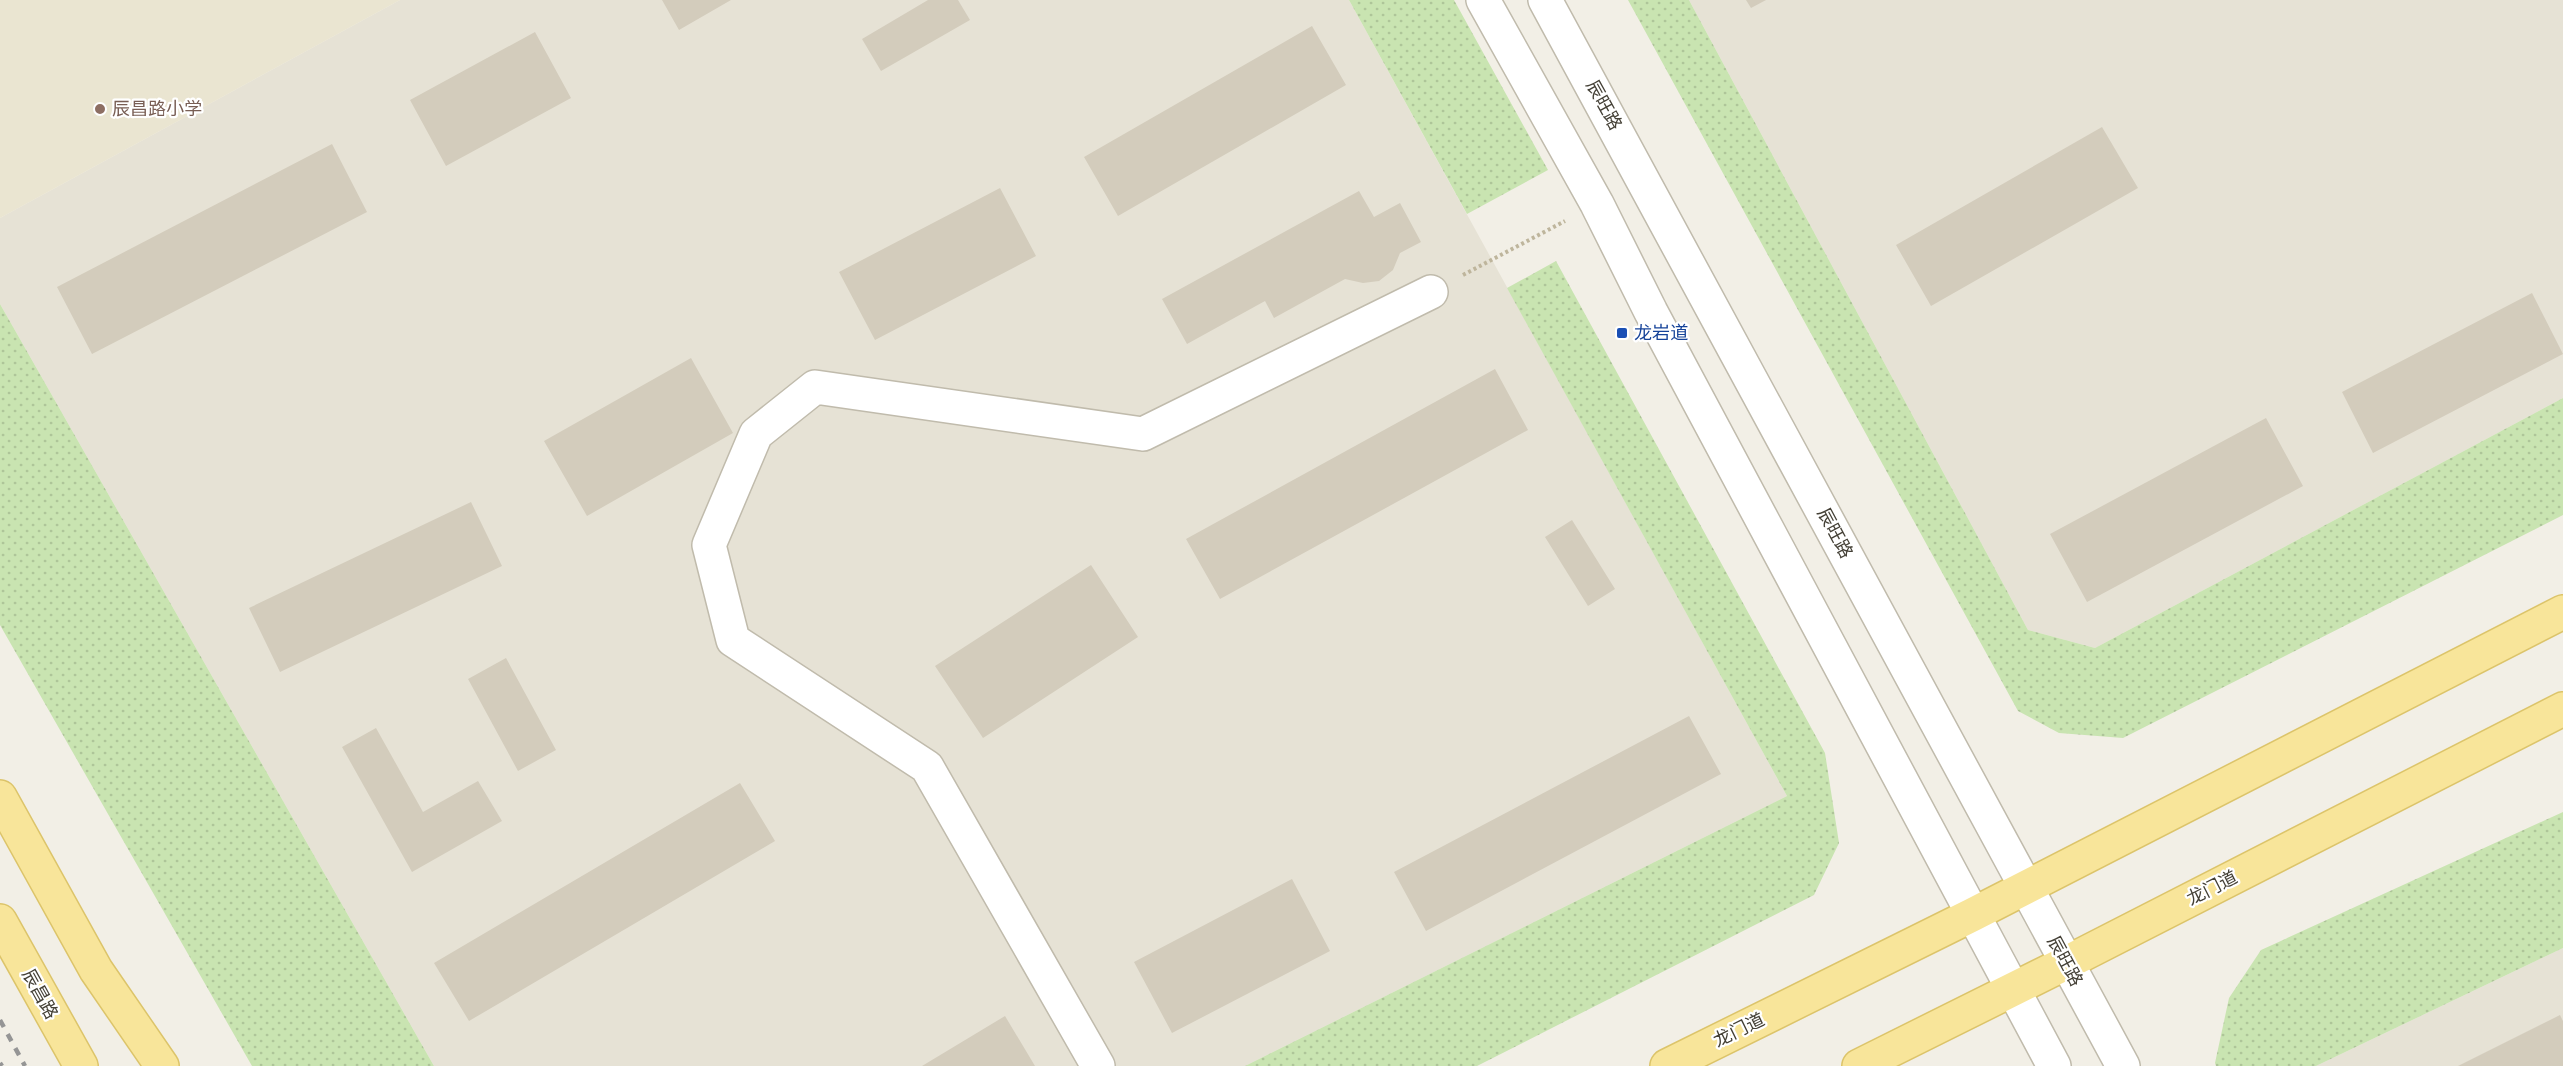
<svg xmlns="http://www.w3.org/2000/svg" width="2563" height="1066" viewBox="0 0 2563 1066" font-family="Montserrat,'Noto Sans SC',sans-serif">
<style>
.residential{fill:#e6e2d5}
.education{fill:#eae5d1}
.grass{fill:url(#grass-dots)}
.building{fill:#d3ccbc}
.lines{fill:none;stroke-linecap:round;stroke-linejoin:round}
.minor-casing{stroke:#c0bbac;stroke-width:36}
.major-casing{stroke:#dcc46a;stroke-width:36}
.path{stroke:#beb59c;stroke-width:4;stroke-dasharray:3 3;stroke-linecap:butt}
.minor{stroke:#fff;stroke-width:33}
.major{stroke:#f8e59a;stroke-width:33}
.rail{stroke:#959595;stroke-width:4.5;stroke-dasharray:8 8;stroke-linecap:butt}
.education-dot{fill:#8d6e63;stroke:#fff;stroke-width:2}
.transit-dot{fill:#1a4fb4;stroke:#fff;stroke-width:2}
.labels{text-anchor:middle;dominant-baseline:central;stroke-width:4.5;stroke-linejoin:round;paint-order:stroke}
.street-label{font-size:18px;fill:#444036;stroke:#fff}
.education-label{font-size:18px;fill:#785e54;stroke:#fff;text-anchor:start}
.transit-label{font-size:18px;fill:#164399;stroke:#fff;text-anchor:start}
</style>
<defs>
<pattern id="grass-dots" width="8" height="8" patternUnits="userSpaceOnUse" patternTransform="scale(1.5)"><rect width="8" height="8" fill="#c9e4b1"/><path d="M2 2h.1M6 6h.1" fill="none" stroke="#aec599" stroke-width="1.8" stroke-linecap="round"/></pattern>
</defs>
<rect width="100%" height="100%" fill="#f2efe6"/>
<path class="residential" d="M400 0H1349L1787 796 1245 1066H434L0 304V218Z
M1689 0H2563V398L2095 648 2028 630Z
M2563 948V1066H2316Z"/>
<path class="education" d="M0 0H400L0 218Z"/>
<path class="grass" d="M1349 0H1454L1548 170 1467 214Z
M1628 0H1689L2028 630 2095 648 2563 398V515L2123 738 2059 733 2018 711Z
M1556 261 1825 753 1839 843 1814 895 1477 1066H1245L1787 796 1507 288Z
M0 304 434 1066H252L0 625Z
M2563 812V948L2316 1066H2216L2215 1063 2229 998 2261 950Z"/>
<path class="building" d="M662 0H731L679 30Z
M928 0H958L970 20 881 71 862 39Z
M1746 0H1766L1751 8Z
M1312 26 1346 85 1118 216 1084 157Z
M535 32 571 98 446 166 410 100Z
M2102 127 2138 188 1931 306 1896 245Z
M332 144 367 212 92 354 57 287Z
M1000 188 1036 256 875 340 839 272Z
M1359 191 1374 217 1400 203 1421 242 1400 253 1393 270 1379 281 1363 283 1345 279 1274 318 1265 301 1187 344 1162 299Z
M2532 293 2563 354 2373 453 2342 392Z
M691 358 733 433 587 516 544 441Z
M1495 369 1528 430 1220 599 1186 539Z
M2266 418 2303 486 2087 602 2050 534Z
M471 502 502 566 280 672 249 608Z
M1572 520 1615 589 1588 606 1545 537Z
M1091 565 1138 637 983 738 935 666Z
M506 658 556 750 518 771 468 679Z
M1689 716 1721 774 1426 931 1394 872Z
M376 728 423 812 478 781 502 821 412 872 342 747Z
M740 783 775 841 469 1021 434 963Z
M1292 879 1330 951 1172 1033 1134 962Z
M2560 1015 2563 1021V1066H2458Z
M1005 1016 1035 1066H922Z"/>
<g class="lines">
<defs>
<path id="minor" d="M1483 0 1597 204 1651 312 2054 1066
M1545 0 2123 1066
M1098 1066 927 767 733 640 709 545 756 434 815 387 1143 434 1431 292"/>
<path id="major" d="M0 797 96 970 162 1066
M0 921 81 1066
M1667 1066 1972 915 2563 612
M1859 1066 2066 963 2563 709"/>
</defs>
<use href="#minor" class="minor-casing"/>
<use href="#major" class="major-casing"/>
<path class="path" d="M1463 275 1565 221"/>
<use href="#minor" class="minor"/>
<use href="#major" class="major"/>
<path class="rail" d="M0 1020 25 1066
M0 1063 2 1066"/>
</g>
<circle class="education-dot" cx="100" cy="109" r="6"/>
<rect class="transit-dot" x="1616" y="327" width="12" height="12" rx="3"/>
<g class="labels">
<g class="street-label">
<text transform="translate(1604 105) rotate(61)">辰旺路</text>
<text transform="translate(1835 533) rotate(62)">辰旺路</text>
<text transform="translate(2212 888) rotate(-27)">龙门道</text>
<text transform="translate(2065 961) rotate(62)">辰旺路</text>
<text transform="translate(40 994) rotate(61)">辰昌路</text>
<text transform="translate(1739 1030) rotate(-26)">龙门道</text>
</g>
<g class="education-label">
<text x="112" y="109">辰昌路小学</text>
</g>
<g class="transit-label">
<text x="1634" y="333">龙岩道</text>
</g>
</g>
</svg>
